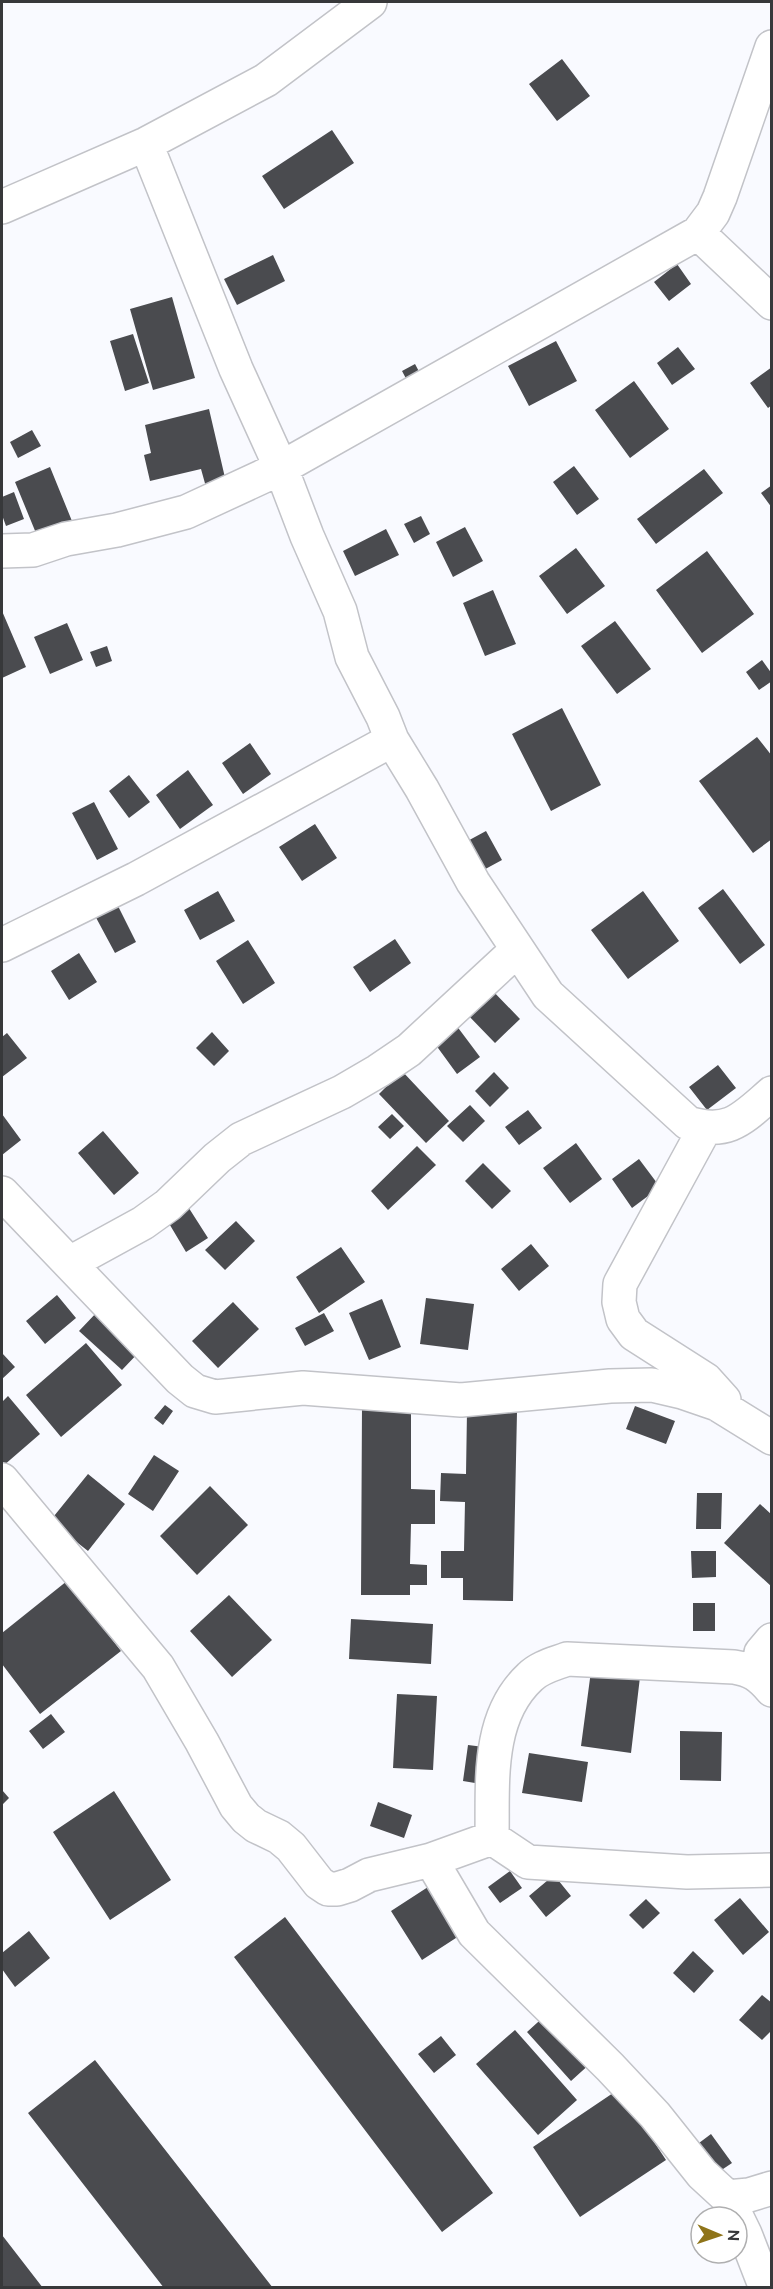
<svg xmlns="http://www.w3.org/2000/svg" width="773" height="2289" viewBox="0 0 773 2289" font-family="Ubuntu,sans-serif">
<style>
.building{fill:#4a4b4f}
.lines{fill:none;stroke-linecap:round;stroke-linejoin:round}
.minor-casing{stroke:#c2c3c8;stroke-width:36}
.minor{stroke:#fff;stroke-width:33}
</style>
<rect width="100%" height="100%" fill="#f9faff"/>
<path class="building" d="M562 59 590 96 557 121 529 84Z
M332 130 354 163 284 209 262 176Z
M273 255 285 281 237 305 224 279Z
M677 264 691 284 669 301 654 282Z
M172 297 195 378 153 390 130 309Z
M133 334 149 383 125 391 110 341Z
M556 341 577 381 529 406 508 366Z
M678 347 695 369 672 385 657 363Z
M415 364 423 379 410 386 402 371Z
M772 367V405L768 408 750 383Z
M634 381 669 429 630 458 595 410Z
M209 409 226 482 206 487 201 469 150 481 144 455 151 453 145 425Z
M32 430 41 446 18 458 10 442Z
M574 466 599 499 577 515 553 482Z
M50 467 74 526 38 538 15 482Z
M704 469 723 493 656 544 637 519Z
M772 485V508L761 493Z
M14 492 24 519 6 526 2 515V497Z
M421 516 430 534 414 543 404 524Z
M465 527 483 561 453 577 436 542Z
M386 529 399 555 355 576 343 551Z
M576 548 605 586 567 614 539 576Z
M707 551 754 614 702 653 656 590Z
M493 590 516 644 485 656 463 603Z
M2 611 26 667 2 678Z
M615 621 651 669 617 694 581 646Z
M67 623 83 660 50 674 34 637Z
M107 646 112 661 96 667 90 652Z
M762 660 772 674V681L759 690 746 672Z
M562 708 601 785 551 811 512 734Z
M757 737 772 756V839L753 853 699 781Z
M250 743 271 774 243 794 222 763Z
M188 770 213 805 180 829 156 795Z
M129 775 150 802 129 818 109 791Z
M94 802 118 849 97 860 72 813Z
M315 824 337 858 302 881 279 847Z
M486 831 502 860 478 873 462 844Z
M723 889 765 945 740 964 698 908Z
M218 891 235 921 200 940 184 910Z
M643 891 679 941 628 979 591 930Z
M115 900 136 942 115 953 93 912Z
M395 939 411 963 370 992 353 967Z
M248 940 275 983 243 1004 216 961Z
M79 953 97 982 69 1000 51 971Z
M489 987 520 1019 495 1043 464 1011Z
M444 1009 480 1057 457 1074 422 1026Z
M212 1032 229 1051 214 1066 196 1048Z
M7 1033 27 1058 2 1077V1037Z
M718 1065 736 1088 707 1110 689 1087Z
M402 1071 449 1121 426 1143 379 1094Z
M494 1072 509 1088 490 1107 475 1091Z
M470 1105 485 1121 463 1142 447 1126Z
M528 1110 542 1128 519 1145 505 1127Z
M2 1114 21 1140 2 1155Z
M392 1114 404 1126 390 1139 378 1127Z
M103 1131 139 1173 114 1195 78 1153Z
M576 1143 602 1179 570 1203 543 1168Z
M417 1146 436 1165 388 1210 371 1191Z
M639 1159 660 1187 632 1208 612 1179Z
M483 1163 511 1191 492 1209 465 1181Z
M185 1202 208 1238 186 1252 164 1215Z
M236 1221 255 1241 225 1270 205 1250Z
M531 1244 549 1266 519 1291 501 1269Z
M341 1247 365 1282 319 1313 296 1277Z
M57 1295 76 1318 45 1344 26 1321Z
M426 1298 474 1304 468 1350 420 1344Z
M382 1299 401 1347 369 1360 349 1313Z
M233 1302 259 1329 218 1368 192 1341Z
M98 1311 141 1350 122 1370 79 1331Z
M324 1313 334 1331 305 1346 295 1328Z
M86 1343 122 1385 61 1437 26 1395Z
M2 1353 15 1367 2 1379Z
M8 1396 40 1434 3 1466 2 1402Z
M165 1405 173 1411 163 1425 154 1418Z
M362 1405H411V1489L435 1490V1524H411L410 1564 427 1565V1585H410V1595H361Z
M635 1406 675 1421 666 1444 626 1429Z
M467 1411 517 1412 513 1601 463 1600V1578H441V1551H464L465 1502 440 1501 441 1473 466 1474Z
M154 1455 179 1471 153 1511 128 1494Z
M88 1474 125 1504 88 1551 50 1521Z
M210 1486 248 1525 197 1575 160 1536Z
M697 1493H722L721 1529H696Z
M760 1504 772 1515V1587L724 1543Z
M691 1551H716V1577L692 1578Z
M67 1581 121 1651 40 1714 2 1664V1633Z
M229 1595 272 1640 232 1677 190 1631Z
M693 1603H715V1631H693Z
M351 1619 433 1624 431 1664 349 1659Z
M591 1671 640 1677 631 1753 581 1746Z
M397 1694 437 1696 433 1770 393 1768Z
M51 1714 65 1732 43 1749 29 1731Z
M680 1731 722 1732 721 1781 680 1780Z
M468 1745 492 1748 487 1785 463 1781Z
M529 1753 588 1762 582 1802 522 1793Z
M2 1790 9 1798 2 1805Z
M114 1791 171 1880 110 1920 53 1832Z
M378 1802 412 1815 404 1838 370 1826Z
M510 1871 522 1888 500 1903 488 1887Z
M554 1875 571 1896 546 1917 529 1896Z
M428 1887 459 1936 422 1960 391 1911Z
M740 1898 769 1932 743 1955 714 1920Z
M646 1899 660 1913 643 1929 629 1915Z
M285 1917 493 2193 442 2232 234 1957Z
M29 1931 50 1958 15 1987 2 1969V1953Z
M693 1951 714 1971 694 1993 673 1973Z
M762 1995 772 2003V2030L762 2040 739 2020Z
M548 2013 592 2062 571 2081 527 2032Z
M515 2030 577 2100 538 2135 476 2064Z
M441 2036 456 2055 434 2073 418 2054Z
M95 2060 273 2288H164L28 2113Z
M619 2089 666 2160 580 2217 533 2147Z
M711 2134 732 2163 711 2177 691 2149Z
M2 2235 43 2288H2Z"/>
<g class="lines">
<defs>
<path id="minor" d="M146 144 236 369 281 468 307 536 340 611 352 657 383 717 392 740 422 789 473 882 548 995 688 1123C729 1136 743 1118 772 1093
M2 207 146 144 266 80 370 2
M698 233 772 303
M2 551 33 550 66 539 117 530 186 512 281 468 698 233 713 213 720 197 772 47
M2 945 136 879 392 740
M705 1128 620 1284 619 1302 623 1319 634 1334 706 1380 724 1400
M2 1193 180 1379 195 1391 215 1397 303 1388 461 1400 610 1386 652 1385 682 1392 717 1404 772 1438
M70 1263 143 1223 168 1205 217 1158 241 1139 342 1092 378 1071 409 1050 517 950
M2 1480 158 1667 202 1742 236 1806 246 1818 256 1826 279 1837 291 1847 319 1883 328 1889H337L350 1885 369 1875 431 1860 492 1838
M759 1675 761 1653 772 1640
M492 1838C493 1784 486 1718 530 1677 540 1667 554 1664 567 1659L734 1667C752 1670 760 1676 772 1690
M492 1838 528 1862 687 1872 772 1870
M431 1860 474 1933 610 2067 655 2115 702 2174 727 2197 745 2234 766 2288
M727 2197 749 2195 772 2188"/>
</defs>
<use href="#minor" class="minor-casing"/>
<use href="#minor" class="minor"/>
</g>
<rect width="773" height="2289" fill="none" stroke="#37383a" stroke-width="6"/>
<g transform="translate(719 2235) rotate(92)"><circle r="28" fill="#ffffff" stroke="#afafb0" stroke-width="1.5"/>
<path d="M0-4.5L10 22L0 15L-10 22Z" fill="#8f7419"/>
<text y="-9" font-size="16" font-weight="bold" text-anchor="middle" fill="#37383a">N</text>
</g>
</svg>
